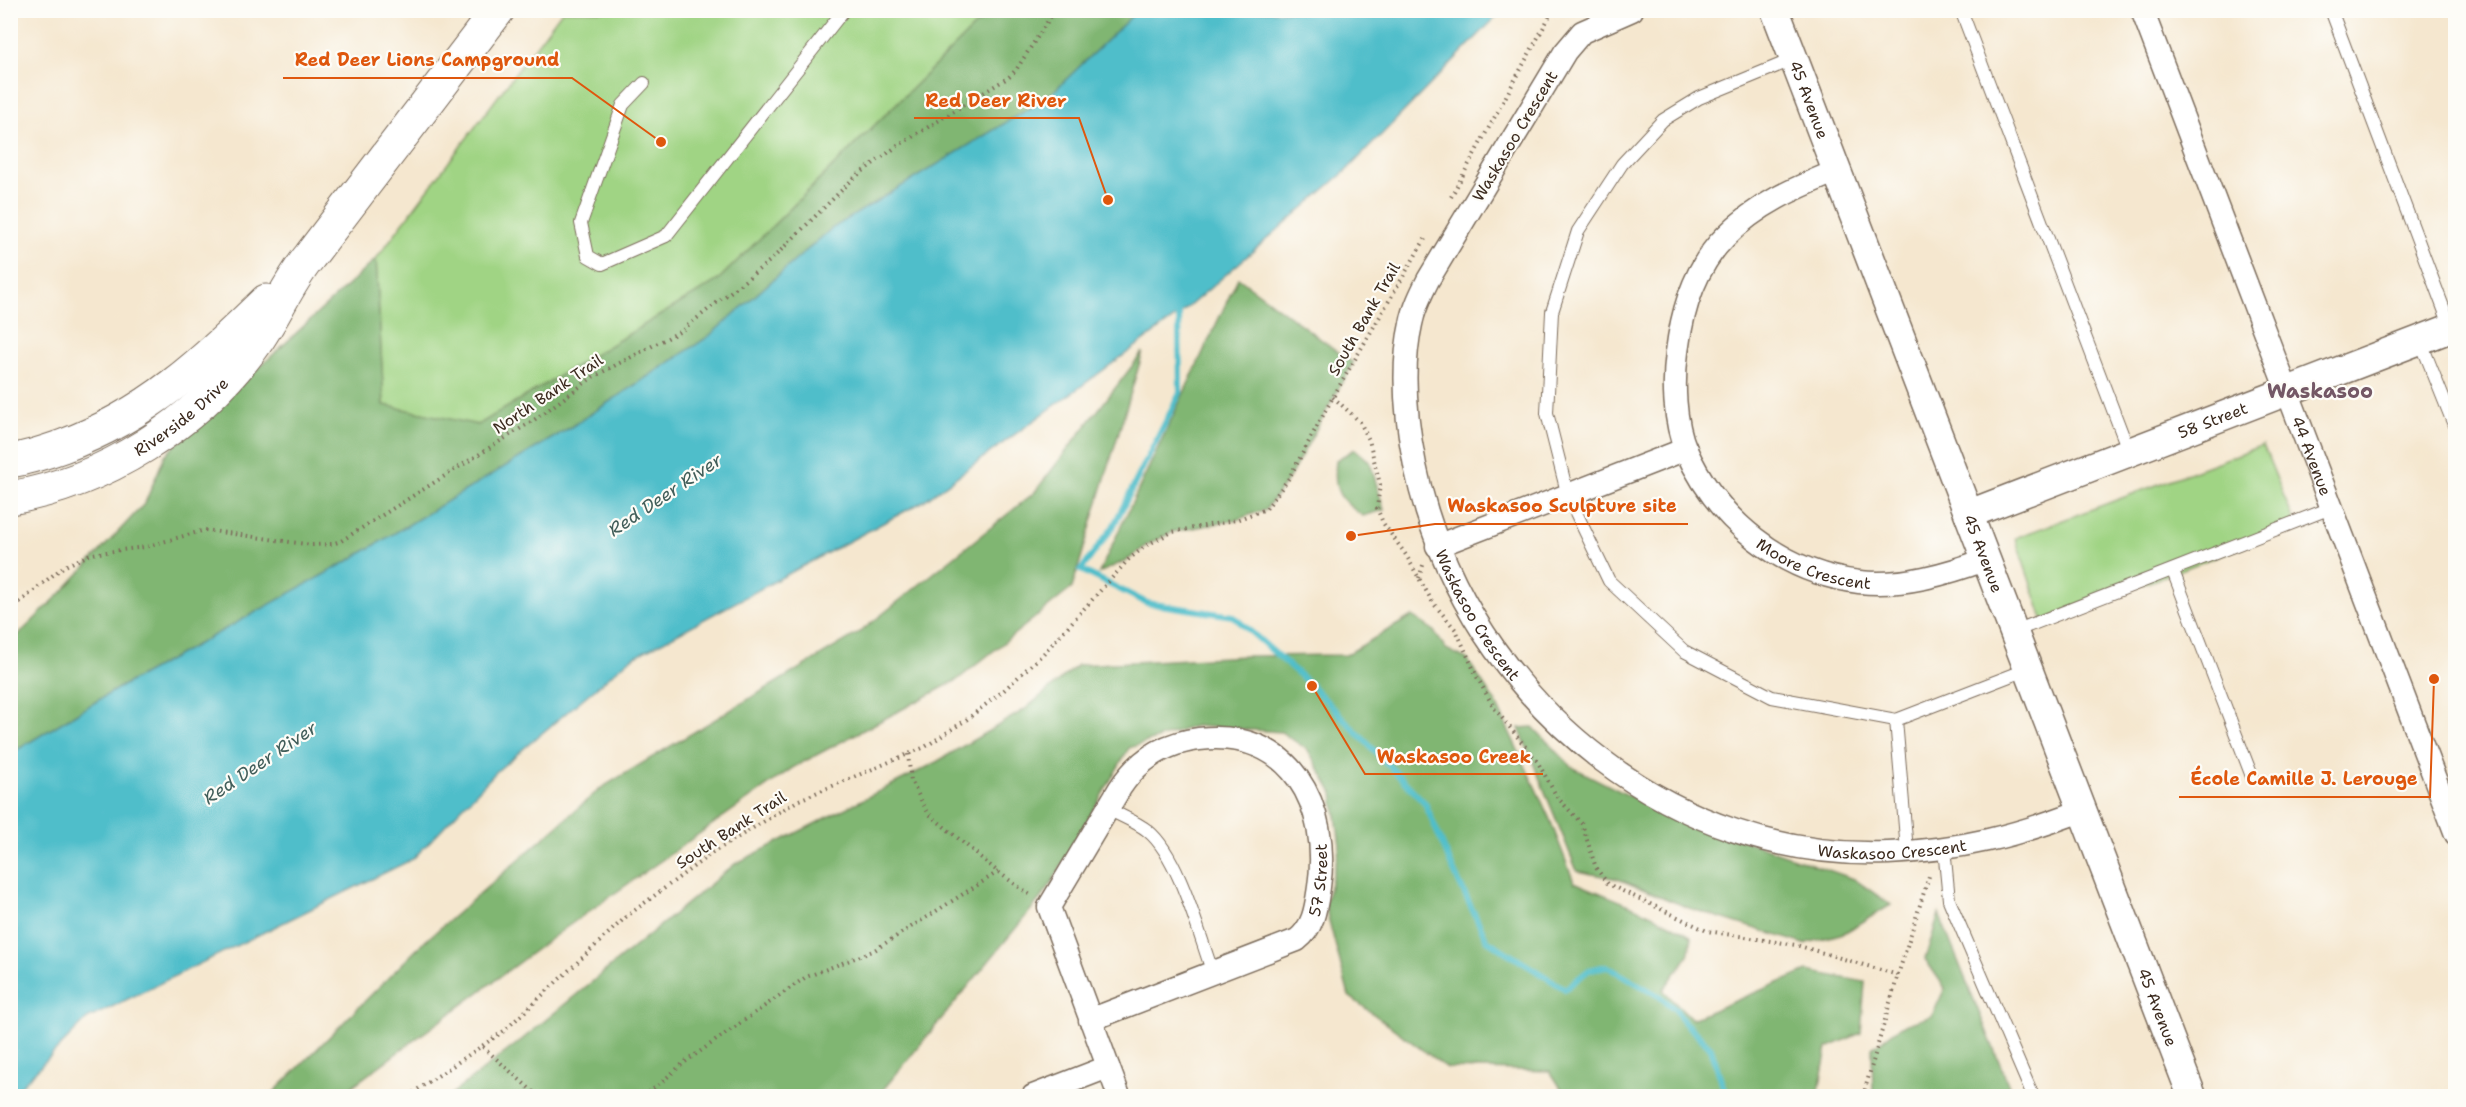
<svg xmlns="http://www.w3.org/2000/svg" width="2466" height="1107" viewBox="0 0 2466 1107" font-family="'Shantell Sans',sans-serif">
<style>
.green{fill:#a0d484;stroke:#6e7f51;stroke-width:1.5}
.forest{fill:#80b672;stroke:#5e7048;stroke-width:1.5}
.water{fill:#50beca;stroke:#467474;stroke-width:1.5}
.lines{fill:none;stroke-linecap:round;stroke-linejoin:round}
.stream{stroke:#50beca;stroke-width:6}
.service-casing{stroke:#7c6c5c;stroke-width:14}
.minor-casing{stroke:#7c6c5c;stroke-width:25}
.tertiary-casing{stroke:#7c6c5c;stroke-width:31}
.secondary-casing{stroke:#7c6c5c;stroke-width:35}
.path{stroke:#7c6c5c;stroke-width:4;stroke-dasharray:1.5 4.5;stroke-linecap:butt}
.service{stroke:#fff;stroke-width:12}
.minor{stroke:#fff;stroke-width:22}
.tertiary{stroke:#fff;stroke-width:28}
.secondary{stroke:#fff;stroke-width:33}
.labels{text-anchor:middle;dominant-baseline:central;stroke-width:4.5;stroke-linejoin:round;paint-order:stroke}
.street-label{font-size:16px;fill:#3b2a1e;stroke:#fdfcf7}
.water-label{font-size:18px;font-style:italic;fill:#425e5a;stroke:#fdfcf7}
.quarter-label{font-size:20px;font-weight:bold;fill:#745866;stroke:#fdfcf7}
.leader{fill:none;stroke:#df570d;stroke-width:2}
.callout-dot{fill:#df570d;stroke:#fdfcf7;stroke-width:2}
.callout-label{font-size:18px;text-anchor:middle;font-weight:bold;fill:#df570d;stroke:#fdfcf7;stroke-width:4.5;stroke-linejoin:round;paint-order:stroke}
</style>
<rect width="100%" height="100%" fill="#fdfcf7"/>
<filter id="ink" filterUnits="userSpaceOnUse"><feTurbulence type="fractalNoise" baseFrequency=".0167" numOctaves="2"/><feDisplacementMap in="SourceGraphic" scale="12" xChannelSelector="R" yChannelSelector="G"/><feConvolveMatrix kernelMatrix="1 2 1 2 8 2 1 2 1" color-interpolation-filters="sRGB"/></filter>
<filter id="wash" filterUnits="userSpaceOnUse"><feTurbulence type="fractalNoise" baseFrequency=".008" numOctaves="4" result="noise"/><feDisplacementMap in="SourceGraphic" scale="24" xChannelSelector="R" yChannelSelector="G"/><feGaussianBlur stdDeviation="1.35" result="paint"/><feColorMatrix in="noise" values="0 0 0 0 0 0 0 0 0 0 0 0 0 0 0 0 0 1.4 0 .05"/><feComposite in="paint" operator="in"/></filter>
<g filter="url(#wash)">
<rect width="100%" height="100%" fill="#f5e7cf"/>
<path class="green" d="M562 11H995L976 25 717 281 478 425 384 405 376 259Z
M2263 445 2296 526 2044 622 2015 538Z"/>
<path class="forest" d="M995 11H1137L1048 97 831 229 708 337 571 427 350 560 115 690 15 751 11 757V642L61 593 145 503 165 455 376 259 384 405 478 425 717 281 976 25Z
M1238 278 1353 363 1289 478 1266 509 1236 520 1172 532 1147 545 1129 559 1099 573Z
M1143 352 1072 588 957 680 794 767 564 929 339 1096H270L423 943 601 788 860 632 1034 493Z
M1355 449 1370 462 1384 510 1363 516C1338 499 1333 491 1336 460Z
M1412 616 1433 630 1446 649 1467 659 1496 703 1549 817 1574 882C1614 899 1656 914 1692 937L1688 956 1663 990 1692 1019 1807 971 1865 982 1861 1033 1827 1048 1818 1096H1566L1550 1071 1447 1068 1349 996 1325 906 1340 846 1333 793 1308 750 1281 732 1195 726 1129 748 1048 889 878 1096H449L519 1042 735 864 933 764 1024 710 1078 665 1245 656 1346 655Z
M1533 727 1572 767 1657 810 1854 879 1891 905 1844 933 1804 944 1689 908 1618 879 1577 871 1519 728Z
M1939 914 2013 1096H1873L1872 1048 1901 1026 1932 1016 1945 988 1925 959Z"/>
<path class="water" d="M1137 11H1502L1347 170 1179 315 922 502 630 659 497 771 413 859 87 1019 11 1096 10 757 15 751 115 690 350 560 571 427 708 337 831 229 1048 97Z"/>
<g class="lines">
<path class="stream" d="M1176 309 1179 315 1180 393 1113 527 1081 570 1147 603 1233 616 1312 686 1425 803 1455 874 1487 940 1565 989 1589 970 1606 966 1659 996 1676 1010 1683 1021 1711 1048 1726 1096"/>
</g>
</g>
<g filter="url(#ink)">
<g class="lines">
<defs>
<path id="service" d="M1961 10 2129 452
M2331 10 2451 328
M1794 59 1699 98 1663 120 1622 164 1578 231 1552 312 1547 413 1568 496 1609 581 1684 651 1772 697 1896 720 2028 669
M644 83 623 105 581 223 588 256 602 264 666 236 844 10
M2420 340 2456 430
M2173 571 2253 779
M2015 631 2331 508
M1896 720 1907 851
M1108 809C1121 816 1137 822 1148 831 1179 856 1199 935 1213 973
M1944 848 1949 900 2033 1096"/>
<g id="minor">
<path id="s1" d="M1632 10 1582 32 1565 52 1428 280C1421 294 1414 308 1411 324 1398 381 1410 457 1427 512 1488 709 1676 861 1888 853 1960 850 2016 836 2083 810"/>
<path id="s2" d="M2142 10 2456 834"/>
<path id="s3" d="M1837 171C1795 188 1757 204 1725 237 1695 267 1682 311 1677 352 1673 382 1674 422 1686 450 1717 520 1782 573 1859 582 1902 587 1947 574 1987 559"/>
<path d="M1437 546 1686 449"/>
<path id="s4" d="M1090 1020 1297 940C1314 927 1316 907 1319 887 1331 806 1291 728 1199 739 1165 743 1139 759 1120 788L1049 907 1119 1096"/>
<path d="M1033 1096 1108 1067"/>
</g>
<g id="tertiary">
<path id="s5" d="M1775 10 2192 1096"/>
<path id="s6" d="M1969 514 2456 326"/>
</g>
<g id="secondary">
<path d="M10 461C28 458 46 452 63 446 149 414 202 363 266 301"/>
<path id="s7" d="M10 498C105 482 195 424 252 348 274 319 287 284 310 256 372 174 435 92 498 10"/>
</g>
</defs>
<use href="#service" class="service-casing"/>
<use href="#minor" class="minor-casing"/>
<use href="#tertiary" class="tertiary-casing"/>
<use href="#secondary" class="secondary-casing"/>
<path class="path" d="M1451 197 1553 10
M1333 397 1360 422 1369 440 1380 484 1377 508 1383 523 1406 555 1433 603 1456 630 1477 677 1494 708 1537 761 1557 797 1582 824 1596 868 1608 884 1707 931 1796 945 1898 975 1863 1096
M1419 578 1424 562
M10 610 63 567 91 554 145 547 205 530 312 545 332 544 341 541 534 420 593 377 681 331 771 260 855 177 896 147 1009 77 1016 70 1055 10
M908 754 911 781 928 813 998 872 1033 897
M1898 975 1930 873
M483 1047 538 1096
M408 1096 504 1031 627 916 712 853 799 800 925 747 966 720 1003 691 1043 654 1129 559 1147 545 1172 532 1236 520 1266 509 1289 478 1333 397 1425 239
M637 1096 651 1091 685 1062 806 977 873 951 998 872"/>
<use href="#service" class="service"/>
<use href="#minor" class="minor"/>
<use href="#tertiary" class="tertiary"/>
<use href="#secondary" class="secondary"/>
</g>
</g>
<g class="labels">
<g class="street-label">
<text stroke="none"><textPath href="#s5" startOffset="96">45 Avenue</textPath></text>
<text transform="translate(1515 136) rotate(-59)">Waskasoo Crescent</text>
<text transform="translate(1364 319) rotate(-60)">South Bank Trail</text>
<text transform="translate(548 394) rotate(-34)">North Bank Trail</text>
<text stroke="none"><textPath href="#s7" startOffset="192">Riverside Drive</textPath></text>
<text stroke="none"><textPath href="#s6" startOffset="261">58 Street</textPath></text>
<text stroke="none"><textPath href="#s2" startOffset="477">44 Avenue</textPath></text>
<text stroke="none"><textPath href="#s5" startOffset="582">45 Avenue</textPath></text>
<text stroke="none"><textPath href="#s3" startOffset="536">Moore Crescent</textPath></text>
<text stroke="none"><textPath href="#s1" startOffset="700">Waskasoo Crescent</textPath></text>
<text transform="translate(731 830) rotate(-33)">South Bank Trail</text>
<text stroke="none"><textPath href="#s1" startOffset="1204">Waskasoo Crescent</textPath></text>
<text stroke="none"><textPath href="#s4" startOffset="288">57 Street</textPath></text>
<text stroke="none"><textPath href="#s5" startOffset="1068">45 Avenue</textPath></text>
</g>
<g class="water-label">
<text transform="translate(665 495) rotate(-34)">Red Deer River</text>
<text transform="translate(260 763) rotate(-34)">Red Deer River</text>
</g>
<g class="quarter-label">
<text x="2320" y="391">Waskasoo</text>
</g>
</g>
<path class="leader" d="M661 142L572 78H283M1108 200L1079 118H914M1351 536L1435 524H1688M1312 686L1365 774H1543M2434 679L2430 797H2179"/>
<g class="callout-dot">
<circle cx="661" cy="142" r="6"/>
<circle cx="1108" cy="200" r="6"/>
<circle cx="1351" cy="536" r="6"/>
<circle cx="1312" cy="686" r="6"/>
<circle cx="2434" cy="679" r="6"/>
</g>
<g class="callout-label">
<text x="427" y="66">Red Deer Lions Campground</text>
<text x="996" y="107">Red Deer River</text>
<text x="1562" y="512">Waskasoo Sculpture site</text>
<text x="1454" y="763">Waskasoo Creek</text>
<text x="2304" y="785">École Camille J. Lerouge</text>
</g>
<rect width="2466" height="1107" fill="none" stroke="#fdfcf7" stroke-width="36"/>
</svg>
